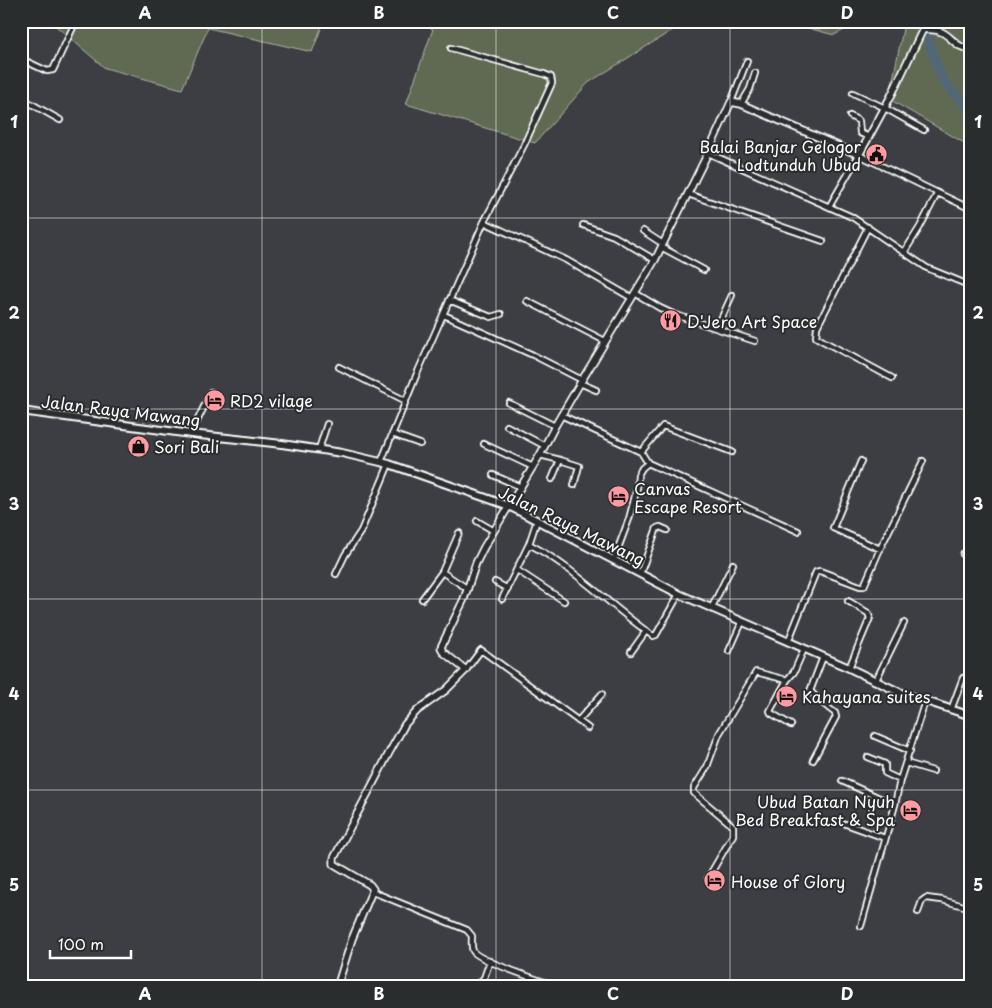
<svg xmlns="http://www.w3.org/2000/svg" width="992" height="1008" viewBox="0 0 992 1008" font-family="'Playpen Sans',sans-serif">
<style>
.green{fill:#616b52;stroke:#b0b5a8}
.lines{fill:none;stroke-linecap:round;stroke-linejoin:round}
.river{stroke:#536776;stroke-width:10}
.minor-casing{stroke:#fff;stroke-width:8}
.tertiary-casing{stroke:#fff;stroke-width:9}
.secondary-casing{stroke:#fff;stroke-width:10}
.minor{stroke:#2a2d2e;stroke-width:4.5}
.tertiary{stroke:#2a2d2e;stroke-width:5.5}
.secondary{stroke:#2a2d2e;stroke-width:6}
.grid{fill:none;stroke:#fff;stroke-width:1;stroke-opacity:0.55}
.labels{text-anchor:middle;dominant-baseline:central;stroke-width:4;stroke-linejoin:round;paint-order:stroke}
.poi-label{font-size:16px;fill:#fff;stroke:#2a2d2e;text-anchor:start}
.street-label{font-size:16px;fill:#fff;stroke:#2a2d2e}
.neatline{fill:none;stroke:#fff;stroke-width:2}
.grid-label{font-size:16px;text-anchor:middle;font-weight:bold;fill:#fff}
</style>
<rect width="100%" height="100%" fill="#3d3e43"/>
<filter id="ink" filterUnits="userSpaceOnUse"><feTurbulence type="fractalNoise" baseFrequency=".02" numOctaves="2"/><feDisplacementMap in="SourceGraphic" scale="10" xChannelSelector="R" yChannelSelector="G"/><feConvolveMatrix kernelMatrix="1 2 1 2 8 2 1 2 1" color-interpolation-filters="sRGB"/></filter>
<g filter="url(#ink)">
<path class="green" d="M50 21H324L312 52 208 28 182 89 105 68Z
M412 21H687L588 83 535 143 406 104 433 29Z
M782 21H862L834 35Z
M894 21H971V147L889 99 904 24Z"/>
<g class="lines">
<path class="river" d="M925 21 931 49 942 79 967 108 971 110"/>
<defs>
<path id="minor" d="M21 59 47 71 53 70 76 21
M853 93 885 108 924 130
M21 98 60 120
M731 102 747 61
M741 104 750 89 755 73
M850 116 859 121 860 133 869 137
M708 153 852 217 927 268 971 286
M688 194 823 241
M829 207 859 155 971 209
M484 222 566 260 632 298
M583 225 614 236 655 260
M868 227 817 327 816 337 823 341 892 378
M643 231 663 244
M661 247 704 270
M905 251 920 227 937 194
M635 293 660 308 673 314 755 341
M449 300 491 317 501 314
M527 301 605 341
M444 315 533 355 582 380
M717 328 732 295
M339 367 406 401
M580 383 596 390
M509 403 555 426
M561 415 641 452 648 463 798 531
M507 426 545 446
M191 434 211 392
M392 434 420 444
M484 444 533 467
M319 449 327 424
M641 452 663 426 732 452
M540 455 560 460 552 479
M560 460 579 466 574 485
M861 461 833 528 880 549
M381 462 416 376 484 222 524 145 552 83 551 77 544 74 451 48
M493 475 521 487
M477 521 494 531
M529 544C575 568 610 606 653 636L656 635 679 594
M963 554 971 558
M614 559 629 519 637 488 638 475 642 468 648 463
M517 570 564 601
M442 572 468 589
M336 574 345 555 361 531 389 464
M640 574 657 528 660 527 667 530
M495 582 508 589
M422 599 442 572 459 533
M502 599 529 544 537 520
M848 601 868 613 870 618 849 668
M711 609 733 564
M788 642 816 572 820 571 860 586H864L880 549 923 461
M729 651 742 622
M631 652 646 631
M466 670 481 650 588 728
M787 680 770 711 771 713 791 725
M876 680 904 623
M951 710 963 678
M578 721 602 694
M875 736 910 751
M868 757 885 764V773L900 780
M813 760 836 717 835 713C825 706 818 699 810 691L823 657
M906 763 933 771
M842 781 895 805
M846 824 885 838
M708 878 733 835V826L694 793V788L707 767 719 734 756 672 787 680 794 672 804 649
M373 892 467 930 472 936C472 940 471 947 473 951 477 960 547 983 560 987
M918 912 922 901 926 898 942 900 971 908
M861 926 895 805 900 780 925 701
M475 987 484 978 490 961"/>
<path id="tertiary" d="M337 987 352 939 373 889 370 885 334 864V858L389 753 405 724 418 710 446 690 466 670 443 652 441 647 464 599 476 563 484 547 540 455 555 426 582 380 655 260 708 153 731 102 741 104 859 155 891 96 923 29C928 30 934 29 939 31 952 35 956 50 971 48"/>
<path id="secondary" d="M21 411 191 434 282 444 342 453 389 464 509 506 679 594 849 668 899 692 971 716"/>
</defs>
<use href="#minor" class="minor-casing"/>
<use href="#tertiary" class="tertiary-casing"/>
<use href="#secondary" class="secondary-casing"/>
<use href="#minor" class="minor"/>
<use href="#tertiary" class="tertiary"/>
<use href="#secondary" class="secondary"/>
</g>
</g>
<path class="grid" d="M262 21V987M496 21V987M730 21V987M21 218H971M21 409H971M21 599H971M21 790H971"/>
<defs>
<symbol id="civic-disc" viewBox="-11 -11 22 22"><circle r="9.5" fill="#ff9aa2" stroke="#2a2d2e"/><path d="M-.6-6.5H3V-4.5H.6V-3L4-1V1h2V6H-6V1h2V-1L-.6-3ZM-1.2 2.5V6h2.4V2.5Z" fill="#111"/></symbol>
<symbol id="restaurant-disc" viewBox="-11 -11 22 22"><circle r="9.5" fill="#ff9aa2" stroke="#2a2d2e"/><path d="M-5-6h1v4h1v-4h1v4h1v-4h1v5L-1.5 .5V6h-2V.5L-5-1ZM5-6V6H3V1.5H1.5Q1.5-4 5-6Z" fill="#111"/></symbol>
<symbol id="hotel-disc" viewBox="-11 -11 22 22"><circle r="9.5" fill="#ff9aa2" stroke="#2a2d2e"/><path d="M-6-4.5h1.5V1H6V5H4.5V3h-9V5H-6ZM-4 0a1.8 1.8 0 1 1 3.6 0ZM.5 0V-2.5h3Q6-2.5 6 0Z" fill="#111"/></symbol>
<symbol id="shop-disc" viewBox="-11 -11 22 22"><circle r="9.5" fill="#ff9aa2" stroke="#2a2d2e"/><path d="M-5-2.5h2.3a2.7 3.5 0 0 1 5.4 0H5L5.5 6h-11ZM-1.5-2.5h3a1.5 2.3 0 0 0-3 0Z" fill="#111"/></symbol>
</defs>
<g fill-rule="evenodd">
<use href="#civic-disc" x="864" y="142" width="25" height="25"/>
<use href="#restaurant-disc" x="658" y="308" width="25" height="25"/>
<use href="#hotel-disc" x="202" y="388" width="25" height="25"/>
<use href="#shop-disc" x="126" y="434" width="25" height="25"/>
<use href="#hotel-disc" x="606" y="484" width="25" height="25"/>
<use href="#hotel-disc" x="774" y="684" width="25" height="25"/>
<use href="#hotel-disc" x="898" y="798" width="25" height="25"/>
<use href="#hotel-disc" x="702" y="868" width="25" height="25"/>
</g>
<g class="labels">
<g class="poi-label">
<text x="861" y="146" text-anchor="end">Balai Banjar Gelogor<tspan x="861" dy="18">Lodtunduh Ubud</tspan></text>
<text x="687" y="321">D'Jero Art Space</text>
<text x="230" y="400">RD2 vilage</text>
<text x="154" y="446">Sori Bali</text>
<text x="634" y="488">Canvas<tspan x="634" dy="18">Escape Resort</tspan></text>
<text x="802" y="696">Kahayana suites</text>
<text x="895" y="801" text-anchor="end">Ubud Batan Nyuh<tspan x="895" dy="18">Bed Breakfast &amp; Spa</tspan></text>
<text x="731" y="881">House of Glory</text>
</g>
<g class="street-label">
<text transform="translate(121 410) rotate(7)">Jalan Raya Mawang</text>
<text transform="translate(572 525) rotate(26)">Jalan Raya Mawang</text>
</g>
</g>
<rect width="992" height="1008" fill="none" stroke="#2a2d2e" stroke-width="55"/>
<path d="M50 950v8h81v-8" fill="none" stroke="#ffffff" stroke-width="2.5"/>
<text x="58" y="950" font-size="15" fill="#ffffff" stroke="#2a2d2e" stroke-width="4" paint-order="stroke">100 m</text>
<rect x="28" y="28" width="936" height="952" class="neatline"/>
<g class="grid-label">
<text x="145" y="19">A</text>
<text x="379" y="19">B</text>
<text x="613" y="19">C</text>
<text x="847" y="19">D</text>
<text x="14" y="128">1</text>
<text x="978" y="128">1</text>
<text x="14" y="319">2</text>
<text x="978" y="319">2</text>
<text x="14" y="510">3</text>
<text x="978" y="510">3</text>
<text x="14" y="700">4</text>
<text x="978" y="700">4</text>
<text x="14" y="891">5</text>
<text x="978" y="891">5</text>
<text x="145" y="1000">A</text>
<text x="379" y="1000">B</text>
<text x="613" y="1000">C</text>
<text x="847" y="1000">D</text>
</g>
</svg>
